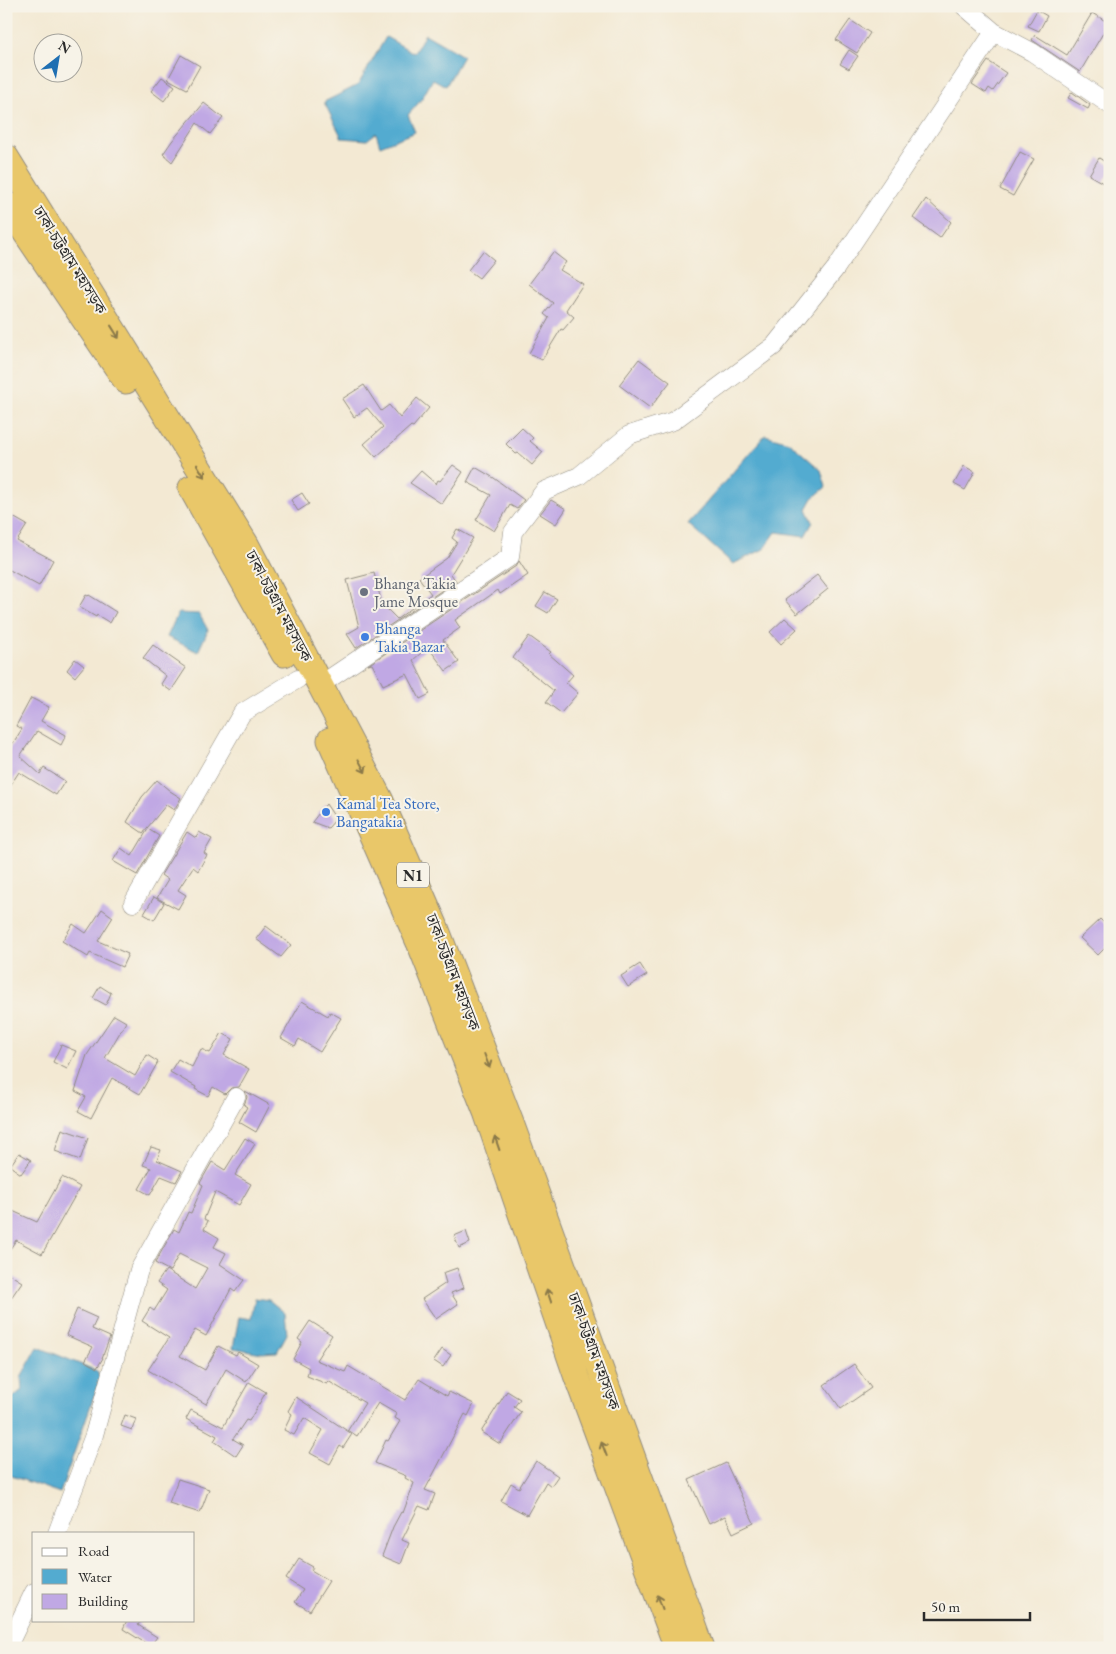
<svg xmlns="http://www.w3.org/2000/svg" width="1116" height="1654" viewBox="0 0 1116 1654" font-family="'EB Garamond','Noto Serif Bengali',serif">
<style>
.water{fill:#53abd0;stroke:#3f6b7e}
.building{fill:#c0a8e4}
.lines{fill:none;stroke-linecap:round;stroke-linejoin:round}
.minor-casing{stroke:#8f8a7f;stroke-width:19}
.highway-casing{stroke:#8f8a7f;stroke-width:27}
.minor{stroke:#fff;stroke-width:18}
.highway{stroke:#e9c769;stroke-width:25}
.oneway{stroke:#8a794a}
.worship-dot{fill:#6b7280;stroke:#f7f3e8;stroke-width:2}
.shop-dot{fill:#3f7fe0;stroke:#f7f3e8;stroke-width:2}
.labels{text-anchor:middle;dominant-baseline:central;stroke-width:4;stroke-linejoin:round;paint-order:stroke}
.shield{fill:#f7f3e8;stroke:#686764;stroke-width:1}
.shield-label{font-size:15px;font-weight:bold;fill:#2b2b2b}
.street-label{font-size:16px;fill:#2b2b2b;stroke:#f7f3e8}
.worship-label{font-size:16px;fill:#5b616d;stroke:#f7f3e8;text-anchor:start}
.shop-label{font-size:16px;fill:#366cbe;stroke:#f7f3e8;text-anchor:start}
</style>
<rect width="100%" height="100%" fill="#f7f3e8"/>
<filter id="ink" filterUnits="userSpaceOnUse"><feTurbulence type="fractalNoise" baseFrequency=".02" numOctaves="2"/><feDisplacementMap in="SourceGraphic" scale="10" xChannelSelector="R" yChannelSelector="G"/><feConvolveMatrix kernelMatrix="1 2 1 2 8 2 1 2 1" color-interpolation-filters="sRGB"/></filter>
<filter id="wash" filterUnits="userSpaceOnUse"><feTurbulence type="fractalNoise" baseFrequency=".0096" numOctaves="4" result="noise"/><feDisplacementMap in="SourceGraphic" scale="20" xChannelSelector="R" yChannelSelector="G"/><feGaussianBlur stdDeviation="1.12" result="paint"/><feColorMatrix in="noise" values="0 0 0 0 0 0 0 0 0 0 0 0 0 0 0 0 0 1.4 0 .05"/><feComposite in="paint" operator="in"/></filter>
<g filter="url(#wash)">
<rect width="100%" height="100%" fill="#f3e9d3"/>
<path class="water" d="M425 34 463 56 446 86 433 79 421 100 408 115 415 132 380 146 376 133 367 140 342 138 324 102 358 85 386 37 414 53Z
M765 435 789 442 821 470 826 487 813 498 807 509 813 522 805 536 776 532 764 549 733 564 688 524Z
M178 613 199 614 208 630 198 652 167 637Z
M255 1298 269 1300 285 1313 287 1334 277 1352 262 1353 233 1348 239 1317 251 1319Z
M38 1347 97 1371 100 1379 60 1493 6 1474V1403L22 1390 21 1377Z"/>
<g id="blocks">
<path class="building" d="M1037 10 1047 16 1039 31 1028 26Z
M1092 13 1109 23 1080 72 1032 40 1035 35 1067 55Z
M850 20 870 33 857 53 836 40Z
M849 50 858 56 849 69 840 64Z
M181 55 200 66 187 89 168 79Z
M988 61 1006 73 993 91 989 88 986 93 972 84Z
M162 77 175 86 164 101 151 91Z
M1072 92 1090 105 1088 109 1068 98Z
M204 103 223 118 210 134 197 123 172 162 163 154 172 141Z
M1020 152 1034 159 1013 196 1000 189Z
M1099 158 1110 165V171L1103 183 1089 175Z
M926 199 951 222 940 238 913 218Z
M483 251 494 260 479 278 468 270Z
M553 252 566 262 560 270 583 284 566 310 574 317 563 330 561 329 542 360 529 353 549 318 544 314 553 303 529 284Z
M639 359 670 382 650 408 619 385Z
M364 385 381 411 389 405 400 418 417 398 429 408 413 427 411 426 376 457 364 444 383 427 367 408 354 417 342 399Z
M522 428 533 438 530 441 543 452 532 465 518 453 516 454 506 444Z
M453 465 463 472 442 504 410 483 421 471 436 484 438 480 440 481Z
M964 466 975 472 965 490 954 484Z
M475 467 494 478 524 500 517 509 510 505 494 531 476 520 491 495 467 482Z
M302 493 309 504 298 511 291 500Z
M551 500 566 509 556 524 540 514Z
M6 513 27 525 17 541 53 560 39 586 6 568Z
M457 529 473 538 451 574 456 581 356 648 347 634 359 627 347 580 374 573 382 604 397 619 431 594 419 578 447 558 457 542 452 538Z
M519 561 528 575 500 594 498 590 455 620 460 628 443 640 459 662 446 671 428 647 413 660 430 694 420 699 407 674 383 685 372 664 368 665 516 566Z
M817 575 828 589 797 614 785 600Z
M545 592 557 599 548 613 536 606Z
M86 595 88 596 89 595 116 612 110 623 97 615 96 617 79 607Z
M785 618 797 629 781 644 770 632Z
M529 636 551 652 549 654 573 675 566 683 578 693 561 713 546 702 554 691 513 658Z
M153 645 186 668 171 691 161 684 166 676 143 658Z
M75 659 84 666 75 677 67 670Z
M31 698 49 707 41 721 66 735 61 745 37 731 20 756 40 774 44 768 65 781 56 795 19 772 6 792V754L22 729 16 726Z
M157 780 170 791 181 798 174 810 166 805 143 833 127 822 142 797Z
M326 804 336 819 328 828 312 822Z
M148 829 159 836 137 875 113 861 121 848 132 856Z
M187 832 196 838 199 832 212 839 204 853 207 855 198 871 193 867 178 890 186 895 178 909 157 898 168 880 161 875Z
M154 897 164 903 154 920 144 914Z
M102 909 113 917 98 941 128 954 122 967 90 953 88 957 62 941 73 924 86 933Z
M1100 919 1110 929V943L1098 955 1080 938Z
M266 926 291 945 281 957 256 939Z
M640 964 647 975 628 987 621 976Z
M100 986 111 993 106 1005 93 998Z
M302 1001 328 1016 330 1012 341 1018 320 1052 299 1039 295 1046 281 1038Z
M114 1015 126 1022 105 1058 135 1076 147 1055 158 1062 140 1094 112 1078 91 1118 78 1111 86 1097 75 1091 87 1055Z
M222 1033 233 1039 224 1055 249 1069 239 1087 231 1088 225 1094 213 1087 208 1096 195 1089 196 1087 170 1072 178 1059 192 1067 201 1049 210 1053Z
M61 1045 76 1051 67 1069 53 1062Z
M245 1091 270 1105 256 1132 239 1122 247 1107 244 1105 247 1097Z
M62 1129 88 1138 80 1160 55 1151Z
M245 1138 255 1144 235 1175 251 1184 239 1205 215 1192 204 1219 208 1221 204 1229 219 1238 214 1247 226 1253 220 1264 244 1280 235 1292 231 1289 206 1336 195 1330 180 1356 205 1370 218 1346 236 1355 238 1352 258 1364 246 1382 226 1369 206 1404 148 1370 169 1338 142 1321 150 1308 154 1311 167 1290 157 1283 166 1270 195 1289 207 1268 179 1254 170 1271 155 1263 174 1229 179 1232 188 1212 191 1213 203 1185 200 1183 212 1162 225 1170Z
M151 1147 161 1150 157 1160 182 1171 176 1182 161 1176 150 1195 139 1189 151 1168 143 1165Z
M19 1153 31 1160 21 1174 10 1166Z
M62 1177 80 1187 42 1254 16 1240 6 1255V1208L37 1222Z
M466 1231 470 1243 459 1248 454 1236Z
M457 1268 464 1288 451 1293 458 1304 436 1319 422 1299 446 1283 443 1273Z
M6 1272 22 1282 6 1305Z
M77 1309 97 1318 92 1329 110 1337 102 1358H103L97 1368 85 1361 93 1347 66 1335Z
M310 1321 332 1335 316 1360 345 1372 348 1366 405 1400 419 1379 447 1396 449 1392 474 1404 468 1416 465 1414 425 1490 435 1494 429 1510 419 1506 402 1540 409 1543 401 1564 382 1556 393 1527 401 1512 403 1513 414 1483 405 1478 406 1476 375 1463 386 1440 388 1441 400 1421 395 1418 397 1414 378 1403 357 1436 348 1430 365 1403 328 1381 327 1384 307 1376 309 1368 293 1359 302 1342 298 1339Z
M442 1349 451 1355 443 1367 434 1361Z
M854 1364 871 1388 841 1409 824 1385Z
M249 1382 266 1392 249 1421 246 1420 233 1439 243 1445 236 1456 214 1441 217 1436 186 1419 191 1410 223 1427Z
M507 1391 520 1399 514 1407 521 1412 500 1444 481 1432Z
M296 1397 352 1434 343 1448 340 1446 330 1464 310 1453 323 1430 304 1418 294 1435 284 1430 292 1414 288 1411Z
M125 1415 136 1419 132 1430 121 1426Z
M536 1461 558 1476 551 1486 546 1482 527 1515 501 1501 511 1483 519 1488Z
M726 1463 754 1523 733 1533 725 1516 709 1524 689 1480Z
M178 1479 209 1489 200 1513 169 1503Z
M299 1559 313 1567 311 1570 329 1581 310 1611 295 1602 303 1590 286 1579Z
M127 1620H141L138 1625 157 1637 150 1646 123 1629Z"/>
</g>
</g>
<g filter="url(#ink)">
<use href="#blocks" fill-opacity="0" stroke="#8f8a7f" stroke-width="1"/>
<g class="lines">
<defs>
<path id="minor" d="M964 6 994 32 1032 52 1110 105
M320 685 510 557 513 532 544 491 579 476 629 435 673 421 774 346 836 268 994 32
M133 903 242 713 298 679
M57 1533 94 1435 139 1270 236 1097
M7 1648 34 1592"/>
<path id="highway" d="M6 157 246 544 380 799 435 925 511 1123 702 1648
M6 204 126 381
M191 488 284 654
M330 740 421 947 486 1112 576 1375 677 1648"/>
</defs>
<use href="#minor" class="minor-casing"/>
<use href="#highway" class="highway-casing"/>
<use href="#minor" class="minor"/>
<use href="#highway" class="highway"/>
</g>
<defs><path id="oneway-shaft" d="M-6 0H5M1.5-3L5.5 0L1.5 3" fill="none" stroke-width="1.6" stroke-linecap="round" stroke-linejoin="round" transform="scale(1.25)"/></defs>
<g class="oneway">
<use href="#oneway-shaft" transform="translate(115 332) rotate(58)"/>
<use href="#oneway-shaft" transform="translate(201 471) rotate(58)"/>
<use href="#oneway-shaft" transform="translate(362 766) rotate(62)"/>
<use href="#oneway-shaft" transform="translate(487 1061) rotate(69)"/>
<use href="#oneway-shaft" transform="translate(497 1143) rotate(-109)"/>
<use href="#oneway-shaft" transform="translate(549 1296) rotate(-109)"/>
<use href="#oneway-shaft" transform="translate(604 1449) rotate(-111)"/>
<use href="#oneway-shaft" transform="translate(660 1602) rotate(-110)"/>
</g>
</g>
<circle class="worship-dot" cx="364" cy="592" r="5"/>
<g class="shop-dot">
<circle cx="365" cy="637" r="5"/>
<circle cx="326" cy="812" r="5"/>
</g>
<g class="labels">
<rect class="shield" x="397" y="862.5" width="32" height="25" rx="4"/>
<g class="shield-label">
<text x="413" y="875">N1</text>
</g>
<g class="street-label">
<text transform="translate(70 260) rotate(58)">ঢাকা-চট্টগ্রাম মহাসড়ক</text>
<text transform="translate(279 606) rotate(62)">ঢাকা-চট্টগ্রাম মহাসড়ক</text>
<text transform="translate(453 972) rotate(69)">ঢাকা-চট্টগ্রাম মহাসড়ক</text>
<text transform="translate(594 1351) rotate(70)">ঢাকা-চট্টগ্রাম মহাসড়ক</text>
</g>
<g class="worship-label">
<text x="374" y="583">Bhanga Takia<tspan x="374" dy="18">Jame Mosque</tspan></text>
</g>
<g class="shop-label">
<text x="375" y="628">Bhanga<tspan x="375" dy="18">Takia Bazar</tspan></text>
<text x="336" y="803">Kamal Tea Store,<tspan x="336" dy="18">Bangatakia</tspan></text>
</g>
</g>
<rect width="1116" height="1654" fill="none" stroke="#f7f3e8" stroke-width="25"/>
<rect x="32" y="1532" width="162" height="90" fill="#f7f3e8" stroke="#a5a39c"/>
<rect x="42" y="1548" width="25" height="8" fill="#ffffff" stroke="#a5a39c"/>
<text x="78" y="1556" font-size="15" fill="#2b2b2b">Road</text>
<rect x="42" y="1569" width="25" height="15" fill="#53abd0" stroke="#a5a39c"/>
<text x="78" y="1582" font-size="15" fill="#2b2b2b">Water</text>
<rect x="42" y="1594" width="25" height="15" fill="#c0a8e4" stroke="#a5a39c"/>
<text x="78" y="1606" font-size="15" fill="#2b2b2b">Building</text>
<g transform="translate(58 58) rotate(31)"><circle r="24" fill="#f7f3e8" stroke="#a5a39c"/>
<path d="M0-4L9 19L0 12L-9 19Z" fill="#1f6fb2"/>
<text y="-8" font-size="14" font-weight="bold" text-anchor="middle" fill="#2b2b2b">N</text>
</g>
<path d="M924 1612v8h106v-8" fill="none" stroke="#2b2b2b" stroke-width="2.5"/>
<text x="931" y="1612" font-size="15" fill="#2b2b2b" stroke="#f7f3e8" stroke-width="4" paint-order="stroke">50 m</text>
</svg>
